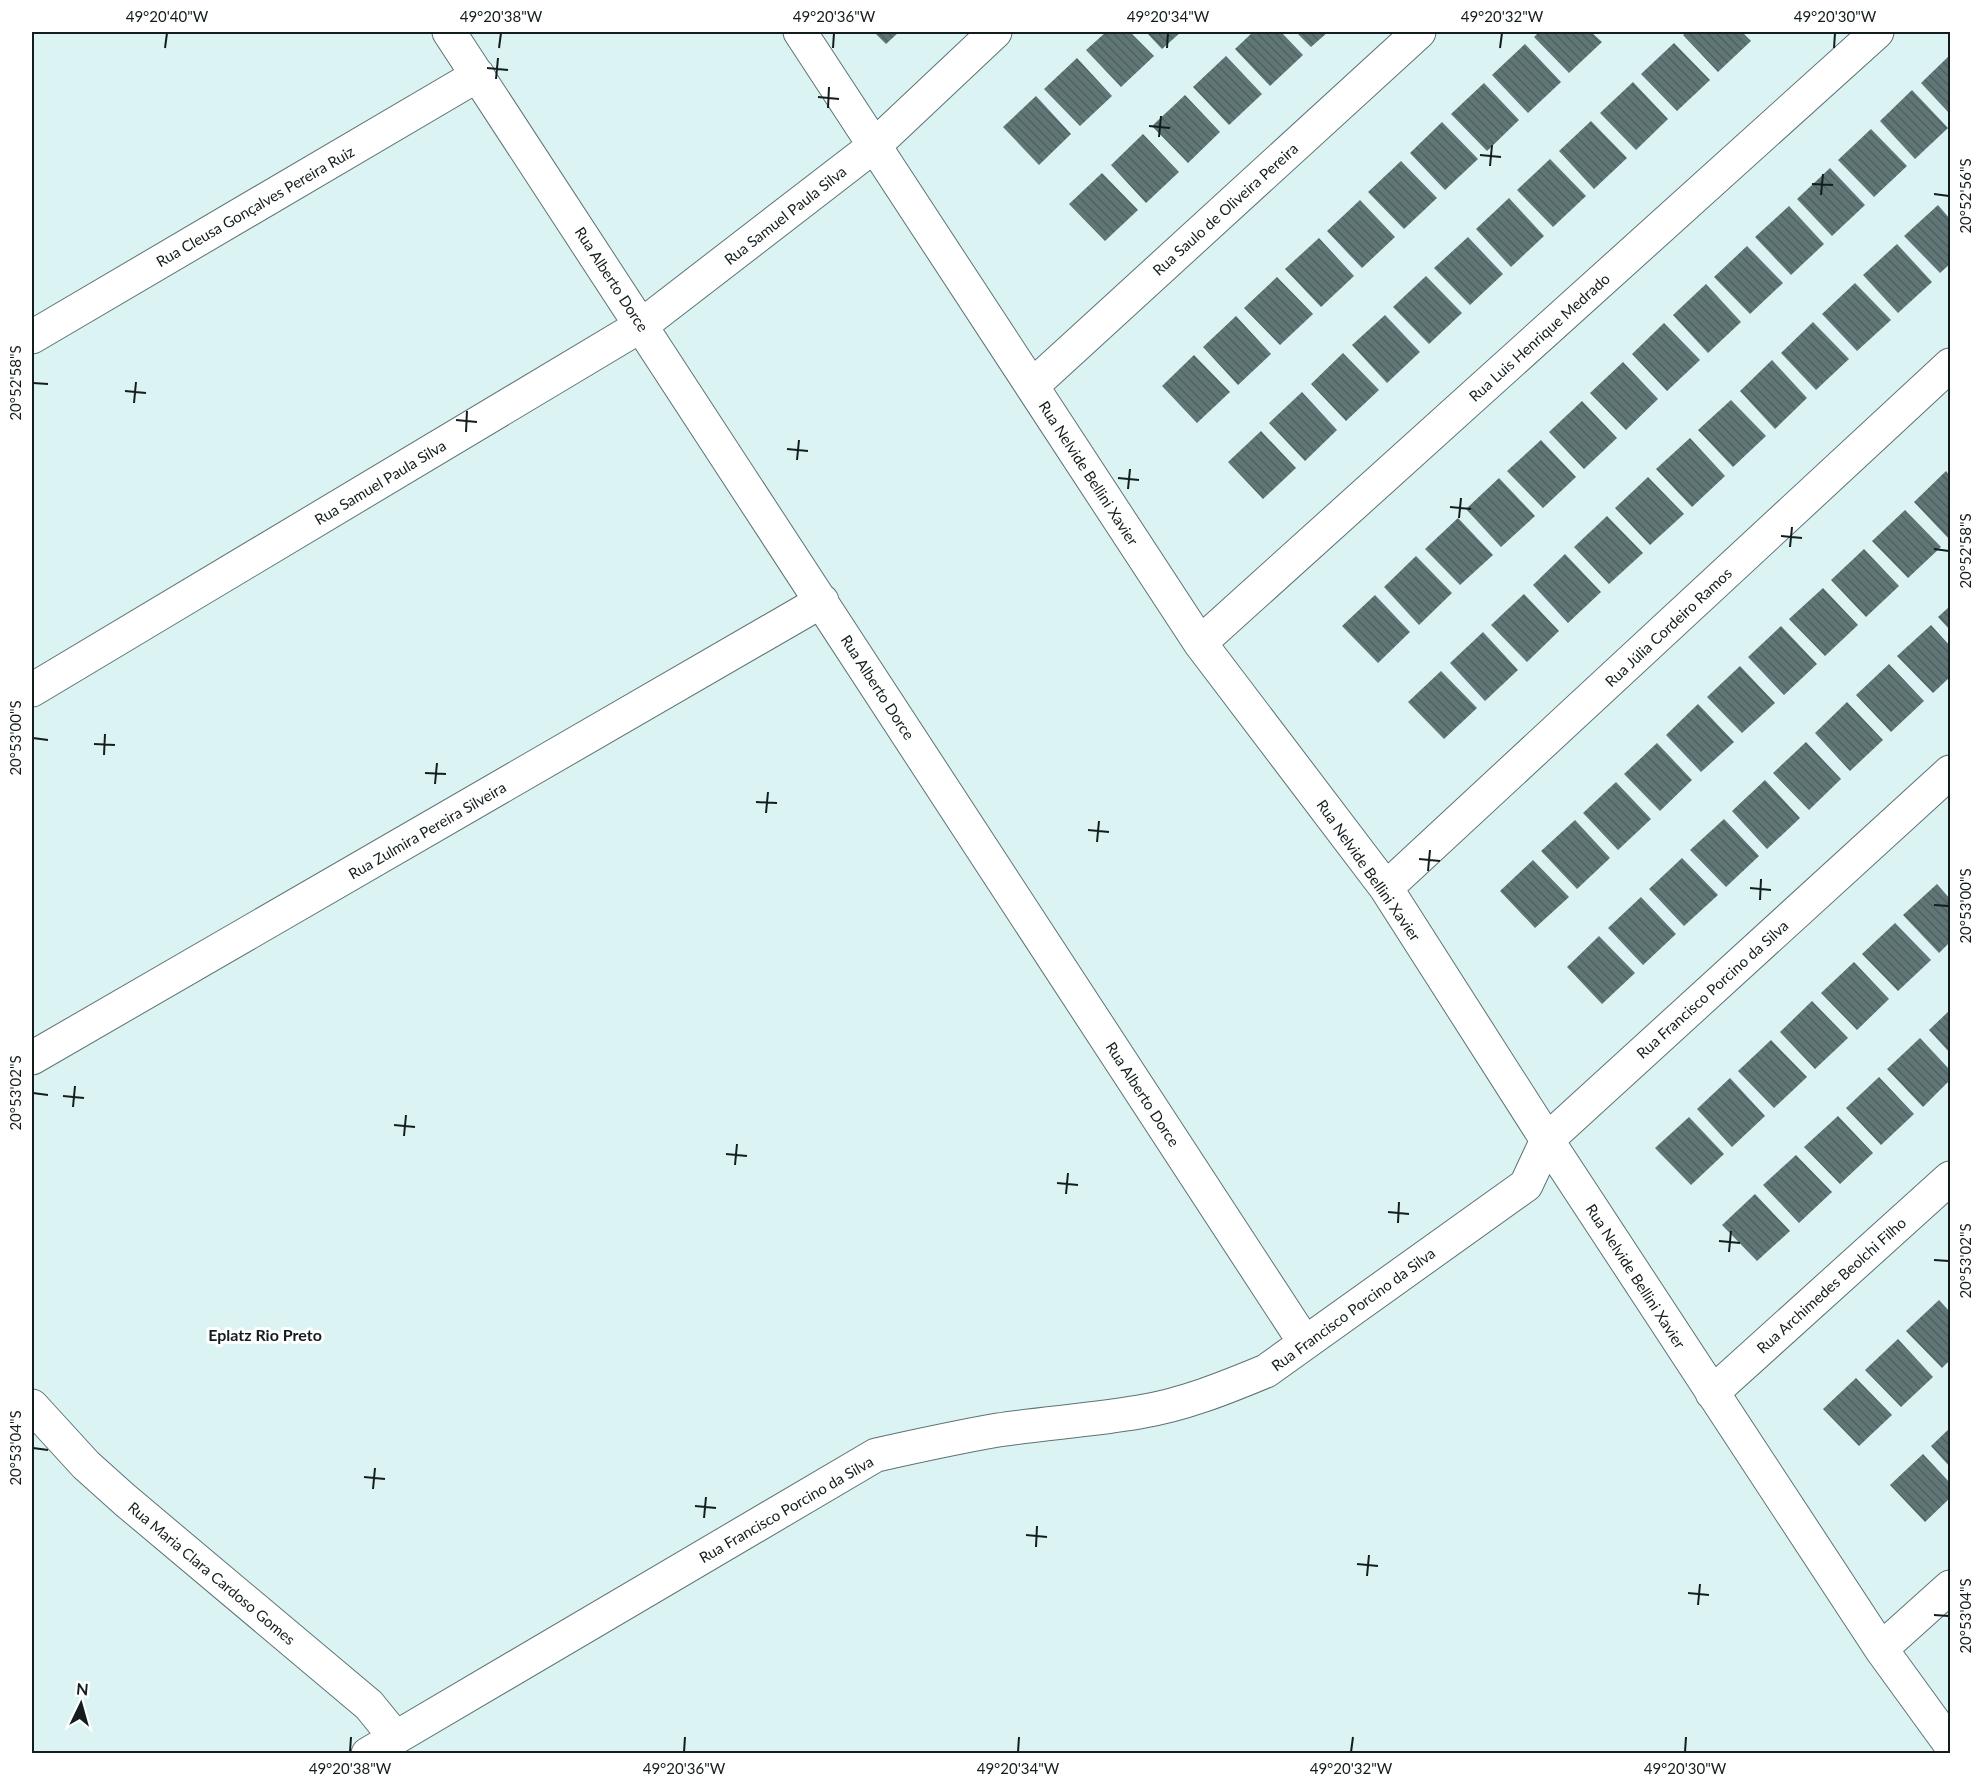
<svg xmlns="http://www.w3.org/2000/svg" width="1982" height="1785" viewBox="0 0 1982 1785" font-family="Lato,sans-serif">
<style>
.building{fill:url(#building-back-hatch)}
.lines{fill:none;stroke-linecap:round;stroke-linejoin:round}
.street-casing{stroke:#5e7373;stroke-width:35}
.street{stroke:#fff;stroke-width:33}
.ticks{fill:none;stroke:#141d1d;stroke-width:2}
.labels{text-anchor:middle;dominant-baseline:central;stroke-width:6;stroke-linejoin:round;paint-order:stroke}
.street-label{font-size:15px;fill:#141d1d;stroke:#fff}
.neighbourhood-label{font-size:16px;font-weight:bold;fill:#141d1d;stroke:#fff}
.neatline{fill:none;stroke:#141d1d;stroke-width:2}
.ticks-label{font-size:15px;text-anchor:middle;fill:#141d1d}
</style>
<defs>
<pattern id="building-back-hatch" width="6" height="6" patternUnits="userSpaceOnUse" patternTransform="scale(1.5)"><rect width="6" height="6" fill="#617777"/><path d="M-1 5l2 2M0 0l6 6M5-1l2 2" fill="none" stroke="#4f6161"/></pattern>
</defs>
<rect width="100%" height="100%" fill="#dbf3f3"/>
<path class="building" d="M874 32H899L886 44Z
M1106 32H1130L1154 56 1121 87 1086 50Z
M1146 32H1181L1162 49Z
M1253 32H1281L1303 55 1270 86 1235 49Z
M1296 32H1328L1311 47Z
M1539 32H1591L1602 42 1569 73 1534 37Z
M1687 32H1742L1751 41 1718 72 1683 35Z
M1674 43 1710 80 1677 111 1641 74Z
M1525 44 1561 82 1528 113 1492 75Z
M1950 55V114L1921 83Z
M1226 56 1262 94 1229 125 1193 87Z
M1077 58 1112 96 1080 126 1044 89Z
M1633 82 1668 119 1636 150 1600 113Z
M1484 83 1519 120 1487 151 1451 114Z
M1912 90 1948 128 1915 159 1880 121Z
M1185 95 1220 132 1188 163 1152 126Z
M1036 96 1071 134 1039 165 1003 127Z
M1591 121 1627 158 1594 189 1559 151Z
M1442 122 1478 159 1445 190 1410 153Z
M1871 129 1907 166 1874 197 1838 160Z
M1143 134 1179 172 1146 203 1111 165Z
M1550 159 1586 196 1553 227 1517 190Z
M1401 161 1437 198 1404 229 1368 192Z
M1830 168 1865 205 1832 236 1797 199Z
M1102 173 1138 210 1105 241 1069 204Z
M1509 198 1544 236 1511 267 1476 229Z
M1360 200 1395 237 1362 268 1327 231Z
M1938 205 1950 219V264L1940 273 1904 236Z
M1789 206 1824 244 1791 275 1755 237Z
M1468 237 1503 274 1470 305 1434 268Z
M1319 238 1354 276 1321 307 1285 269Z
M1897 244 1932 282 1898 313 1863 275Z
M1747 246 1783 283 1750 314 1714 277Z
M1426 276 1462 313 1429 344 1393 307Z
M1277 277 1313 314 1280 345 1244 308Z
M1855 283 1891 320 1857 351 1822 314Z
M1706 284 1741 322 1708 353 1673 315Z
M1385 315 1420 352 1387 383 1352 345Z
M1236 316 1271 354 1238 385 1203 347Z
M1813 322 1849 359 1816 390 1781 353Z
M1664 323 1700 360 1667 391 1632 354Z
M1343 353 1379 390 1346 421 1311 384Z
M1194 355 1230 392 1197 423 1162 386Z
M1772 360 1807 398 1775 429 1740 391Z
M1623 362 1658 399 1626 430 1590 393Z
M1302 392 1337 430 1305 461 1269 423Z
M1731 400 1766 436 1733 467 1698 430Z
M1582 401 1617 438 1584 469 1549 432Z
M1261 431 1296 468 1263 499 1228 462Z
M1690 438 1725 476 1692 507 1656 469Z
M1541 440 1576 477 1543 508 1507 471Z
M1946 471 1950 476V538L1949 539 1914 502Z
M1648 477 1684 514 1650 545 1615 508Z
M1499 478 1535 516 1501 547 1466 509Z
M1905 510 1941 547 1908 578 1872 541Z
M1607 516 1643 553 1609 584 1574 547Z
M1458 518 1493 555 1460 585 1425 549Z
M1864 549 1899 586 1866 617 1831 580Z
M1565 554 1601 592 1568 623 1533 585Z
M1416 556 1452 593 1419 625 1384 587Z
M1823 588 1858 625 1825 656 1789 619Z
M1524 594 1559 631 1527 662 1491 625Z
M1375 595 1410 632 1378 663 1342 626Z
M1950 606V630L1938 617Z
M1931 625 1950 646V677L1933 693 1897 656Z
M1781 626 1817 664 1784 695 1748 657Z
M1483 632 1518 670 1485 701 1450 663Z
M1889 664 1924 701 1891 732 1856 695Z
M1740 666 1775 703 1742 733 1707 697Z
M1441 671 1477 708 1444 739 1408 702Z
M1847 702 1883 740 1850 771 1815 733Z
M1698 704 1734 742 1701 772 1666 735Z
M1806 742 1841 779 1809 810 1773 773Z
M1657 743 1692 780 1660 811 1624 774Z
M1765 780 1800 818 1767 849 1732 811Z
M1616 782 1651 819 1618 850 1583 813Z
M1724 819 1759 856 1726 887 1690 850Z
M1575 820 1610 858 1577 889 1541 851Z
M1682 858 1718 895 1684 926 1649 889Z
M1533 860 1569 897 1535 928 1500 891Z
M1937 884 1950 899V942L1939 953 1903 915Z
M1641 897 1676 934 1643 965 1608 928Z
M1895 923 1931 960 1898 991 1862 954Z
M1599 936 1635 973 1602 1004 1567 967Z
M1854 962 1889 999 1857 1030 1821 993Z
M1812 1001 1848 1038 1815 1069 1780 1032Z
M1950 1010V1053L1929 1030Z
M1920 1038 1950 1070V1080L1923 1107 1887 1069Z
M1771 1040 1807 1077 1774 1108 1738 1071Z
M1879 1077 1914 1114 1881 1145 1846 1108Z
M1730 1078 1765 1116 1732 1147 1697 1109Z
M1838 1116 1873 1153 1840 1184 1804 1147Z
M1689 1117 1724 1154 1691 1185 1655 1148Z
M1796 1155 1832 1192 1799 1223 1763 1185Z
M1755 1194 1790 1231 1757 1261 1722 1225Z
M1939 1300 1950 1312V1360L1942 1368 1906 1331Z
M1898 1339 1933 1377 1901 1407 1865 1370Z
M1856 1378 1892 1415 1859 1446 1823 1409Z
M1950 1428V1467L1931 1446Z
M1923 1454 1950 1483V1498L1925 1522 1890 1485Z"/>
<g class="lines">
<defs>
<path id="street" d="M449 32 1305 1343
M800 32 1200 643 1386 888 1547 1140 1881 1649 1950 1744
M32 337 478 75
M1032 386 1419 32
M1200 643 1877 32
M32 690 642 325 874 146 995 32
M1386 888 1950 365
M32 1058 822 601
M1712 1393 1950 1178
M32 1406 86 1465 125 1500 369 1705 395 1737
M1881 1649 1950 1587
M368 1754 876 1455C917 1446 957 1437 998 1430 1045 1423 1093 1420 1139 1412 1183 1405 1225 1388 1266 1371L1526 1185 1547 1140 1950 772"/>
</defs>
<use href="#street" class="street-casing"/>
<use href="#street" class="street"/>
</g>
<path class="ticks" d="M165 48 167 33M499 48 501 33M833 48 834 33M1167 48 1168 33M1500 48 1502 33M1834 48 1835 33M487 68 508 70M496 79 498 58M818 97 839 99M828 108 829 87M1149 126 1170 128M1159 137 1161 116M1480 155 1501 157M1490 166 1492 145M1812 184 1833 185M1934 194 1949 196M1821 195 1823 174M33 383 48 384M125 391 146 393M134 403 136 382M456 420 477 422M466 432 467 411M787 449 808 451M797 460 799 440M1118 478 1139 480M1128 489 1130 469M1450 507 1471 509M1459 518 1461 498M1781 536 1802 538M1790 547 1792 527M1934 549 1949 551M33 738 48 740M94 744 115 745M104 755 105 734M425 773 446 774M435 784 437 763M756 802 777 803M766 813 768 792M1088 830 1109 832M1097 842 1099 821M1419 859 1440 861M1428 871 1430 850M1750 888 1771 890M1760 900 1761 879M1934 905 1949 906M33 1093 48 1095M63 1096 84 1098M73 1107 75 1086M394 1125 415 1127M404 1136 406 1115M726 1154 747 1156M735 1165 737 1144M1057 1183 1078 1185M1066 1194 1068 1173M1388 1212 1409 1214M1398 1223 1399 1202M1719 1241 1740 1243M1729 1252 1731 1231M1934 1260 1949 1261M33 1448 48 1450M364 1477 385 1479M373 1489 375 1468M695 1506 716 1508M704 1518 706 1497M1026 1535 1047 1537M1036 1547 1037 1526M1357 1564 1378 1566M1367 1576 1369 1555M1688 1593 1709 1595M1698 1605 1700 1584M1934 1615 1949 1616M350 1752 351 1737M684 1752 685 1737M1018 1752 1019 1737M1351 1752 1353 1737M1685 1752 1686 1737"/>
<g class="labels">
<g class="street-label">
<text transform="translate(255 206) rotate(-30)">Rua Cleusa Gonçalves Pereira Ruiz</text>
<text transform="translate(1225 209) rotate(-42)">Rua Saulo de Oliveira Pereira</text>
<text transform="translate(785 215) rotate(-38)">Rua Samuel Paula Silva</text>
<text transform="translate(612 279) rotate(57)">Rua Alberto Dorce</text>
<text transform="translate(1539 337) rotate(-42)">Rua Luis Henrique Medrado</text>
<text transform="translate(1089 473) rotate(57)">Rua Nelvide Bellini Xavier</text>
<text transform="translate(380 482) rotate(-31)">Rua Samuel Paula Silva</text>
<text transform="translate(1668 627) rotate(-43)">Rua Júlia Cordeiro Ramos</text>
<text transform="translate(878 687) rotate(57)">Rua Alberto Dorce</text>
<text transform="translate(427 830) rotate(-30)">Rua Zulmira Pereira Silveira</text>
<text transform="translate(1369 870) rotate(55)">Rua Nelvide Bellini Xavier</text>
<text transform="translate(1712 989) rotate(-42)">Rua Francisco Porcino da Silva</text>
<text transform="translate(1143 1094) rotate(57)">Rua Alberto Dorce</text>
<text transform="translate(1636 1276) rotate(57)">Rua Nelvide Bellini Xavier</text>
<text transform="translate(1831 1285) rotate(-42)">Rua Archimedes Beolchi Filho</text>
<text transform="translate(1353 1309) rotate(-36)">Rua Francisco Porcino da Silva</text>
<text transform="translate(786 1509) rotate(-30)">Rua Francisco Porcino da Silva</text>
<text transform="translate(212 1573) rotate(40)">Rua Maria Clara Cardoso Gomes</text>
</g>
<g class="neighbourhood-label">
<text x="265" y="1334">Eplatz Rio Preto</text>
</g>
</g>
<rect width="1982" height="1785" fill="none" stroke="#ffffff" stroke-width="66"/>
<g transform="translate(81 1704) rotate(5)" stroke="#ffffff" stroke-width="4.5" paint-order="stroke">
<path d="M0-4.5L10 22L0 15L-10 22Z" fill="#141d1d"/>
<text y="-9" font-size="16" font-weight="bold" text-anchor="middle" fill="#141d1d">N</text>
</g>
<rect x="33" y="33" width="1916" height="1719" class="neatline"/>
<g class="ticks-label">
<text x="167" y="22">49°20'40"W</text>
<text x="501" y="22">49°20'38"W</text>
<text x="834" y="22">49°20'36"W</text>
<text x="1168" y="22">49°20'34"W</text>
<text x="1502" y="22">49°20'32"W</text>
<text x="1835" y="22">49°20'30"W</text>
<text transform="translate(1966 196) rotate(-90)" y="5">20°52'56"S</text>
<text transform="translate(16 383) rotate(-90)" y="5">20°52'58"S</text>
<text transform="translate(1966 551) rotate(-90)" y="5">20°52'58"S</text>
<text transform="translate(16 738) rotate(-90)" y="5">20°53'00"S</text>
<text transform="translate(1966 906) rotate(-90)" y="5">20°53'00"S</text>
<text transform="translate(16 1093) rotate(-90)" y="5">20°53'02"S</text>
<text transform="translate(1966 1261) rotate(-90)" y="5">20°53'02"S</text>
<text transform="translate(16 1448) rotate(-90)" y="5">20°53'04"S</text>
<text transform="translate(1966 1616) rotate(-90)" y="5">20°53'04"S</text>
<text x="350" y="1774">49°20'38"W</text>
<text x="684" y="1774">49°20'36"W</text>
<text x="1018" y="1774">49°20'34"W</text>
<text x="1351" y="1774">49°20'32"W</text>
<text x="1685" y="1774">49°20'30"W</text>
</g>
</svg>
